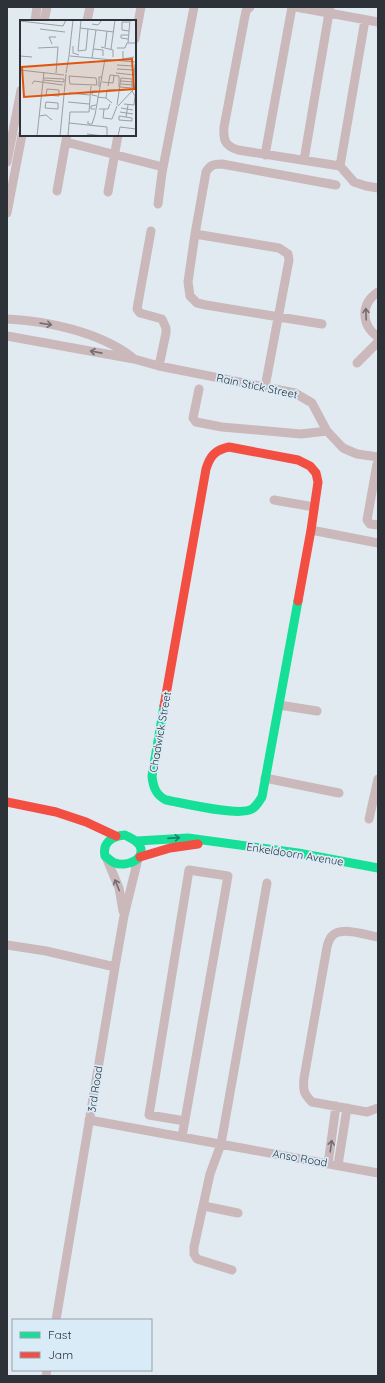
<svg xmlns="http://www.w3.org/2000/svg" width="385" height="1383" viewBox="0 0 385 1383" font-family="Quicksand,sans-serif">
<style>
.lines{fill:none;stroke-linecap:round;stroke-linejoin:round}
.street{stroke:#cab8bb;stroke-width:9}
.fast{stroke:#16e098;stroke-width:9}
.jam{stroke:#f24e42;stroke-width:9}
.oneway{stroke:#736e72}
.oneway2{stroke:#228063}
.labels{text-anchor:middle;dominant-baseline:central;stroke-width:3.5;stroke-linejoin:round;paint-order:stroke}
.street-label{font-size:11px;fill:#2c3237;stroke:#daebf8}
.inset-road{fill:none;stroke:#99a0a7;stroke-width:1}
.view{fill:#df570e;fill-opacity:0.15;stroke:#df570e;stroke-width:2}
.inset-edge{fill:none;stroke:#2c3237;stroke-width:2}
</style>
<rect width="100%" height="100%" fill="#e1eaf1"/>
<g class="lines">
<path class="street" d="M250 7 246 11 244 21 224 127C223 140 225 146 238 150L340 166 354 182 366 186 378 188
M296 7 378 22
M35 21 37 7
M44 21 47 7
M87 21 90 7
M135 39 141 7
M66 142 163 167
M265 155 292 7
M304 160 330 7
M7 162 21 90
M340 166 365 20
M57 191 67 135
M108 192 118 135
M158 204 162 173 194 7
M7 213 22 135
M151 231 137 309 140 313 162 319 166 328V333L159 366
M195 234 279 248 288 254 289 260 265 387
M378 292C360 304 361 325 378 337
M7 319C48 321 99 332 132 357
M322 324 206 305 197 303 190 296 188 282 195 234 206 172C210 165 214 164 222 164L336 185
M7 336 134 359 159 366 295 393 312 403 327 431 343 448 357 454 378 457
M357 363 378 342
M199 389 193 418 196 422 222 427 301 434 327 431
M377 464 367 520 370 524 378 525
M274 500 314 507
M311 530 378 543
M279 705 317 711
M265 778 339 793
M369 819 378 779
M106 857 119 888 123 911
M378 937C366 935 341 926 332 936 329 939 328 943 327 947L304 1078C303 1090 303 1093 312 1102L367 1112 378 1108
M7 945 46 951 115 967
M89 1120 378 1173
M182 1137 228 876 189 870 149 1115 185 1121
M328 1164 336 1106
M338 1165 347 1108
M204 1206 238 1213
M232 1270 197 1259 194 1254V1247L210 1174 221 1144 267 883
M56 1320 115 967 124 916 138 859
M46 1376 47 1370"/>
<path class="fast" d="M164 706 152 776C153 787 156 795 166 800 183 803 239 817 252 809 257 806 259 801 262 797L298 601
M125 835C130 838 137 840 140 846 146 860 126 867 115 863 112 862 108 858 105 856 102 842 113 836 125 835Z
M137 841 188 838 298 853 378 868"/>
<path class="jam" d="M229 447 298 460 310 466 316 473 318 482 311 530 298 601
M164 706 206 469C210 456 215 450 229 447
M7 802 56 812 86 822 116 836
M140 857 170 848 198 844"/>
</g>
<defs><path id="oneway-shaft" d="M-6 0H5M1.5-3L5.5 0L1.5 3" fill="none" stroke-width="1.6" stroke-linecap="round" stroke-linejoin="round"/></defs>
<g class="oneway">
<use href="#oneway-shaft" transform="translate(366 314) rotate(-92)"/>
<use href="#oneway-shaft" transform="translate(46 324) rotate(8)"/>
<use href="#oneway-shaft" transform="translate(96 352) rotate(-169)"/>
<use href="#oneway-shaft" transform="translate(117 885) rotate(-112)"/>
<use href="#oneway-shaft" transform="translate(331 1146) rotate(-82)"/>
</g>
<use class="oneway2" href="#oneway-shaft" transform="translate(174 838) rotate(-4)"/>
<g class="labels">
<g class="street-label">
<text transform="translate(257 386) rotate(12)">Rain Stick Street</text>
<text transform="translate(160 732) rotate(-80)">Chadwick Street</text>
<text transform="translate(295 854) rotate(9)">Enkeldoorn Avenue</text>
<text transform="translate(95 1089) rotate(-81)">3rd Road</text>
<text transform="translate(300 1158) rotate(10)">Anso Road</text>
</g>
</g>
<g transform="translate(20 20)">
<rect width="116" height="116" fill="#e1eaf1"/>
<path class="inset-road" d="M61 0 58 31 66 30 68 9M0 1 43 6 46 0M72 4 78 5 82 0M60 8 94 12M20 9 45 12M109 11 102 10V2H109M0 18V31M108 19 101 18V15H108M108 23 110 0M32 24 29 17H36M53 26V33L59 35M81 27 93 30V37M85 27 87 11M18 28 38 27 36 53M97 28H105L107 23H116M74 29 83 30V36M91 29 95 0M103 31V39L114 37M0 36 12 37M49 36 53 0M50 36 115 42M72 38 76 10M97 45 112 46 113 50M97 49 114 50M0 50 44 55M46 53 49 36M96 53 115 55M49 56 76 58 77 65 50 64ZM23 60 44 62V59L24 58M101 61 113 62M82 62 93 63 94 56M12 64 14 61 43 65M101 64 113 65M88 66 90 55 99 56V67M79 67V57H82M100 67 112 68M27 69 39 70V76L26 75ZM77 71H72V75L77 76M49 73 70 75M77 77 86 78 92 83M86 78 87 70H96M26 82 38 83V89L25 88ZM48 82 69 84M104 84 114 85 115 76 112 71M97 85 101 58 112 59V69M98 86 113 70 115 44M101 88 113 90M75 89H71V86L76 85M79 89H88L90 84M84 89 83 98 92 99 97 86M100 92 113 94M19 96 26 95 32 100M99 96 112 98V101L99 100ZM106 97 108 85M68 101V104H72L75 95 85 39M49 103 87 107V116M67 114 83 116M17 116 24 52M40 116 46 54M48 116 50 92H69L71 66M98 116 100 107 116 109"/>
<path class="view" d="M112 39 114 69 4 77 2 47Z"/>
<rect width="116" height="116" class="inset-edge"/>
</g>
<rect width="385" height="1383" fill="none" stroke="#2c3237" stroke-width="16"/>
<rect x="12" y="1319" width="140" height="52" fill="#daebf8" stroke="#94a1ab"/>
<rect x="20" y="1332" width="20" height="6" fill="#16e098" stroke="#94a1ab"/>
<text x="48" y="1339" font-size="12" fill="#2c3237">Fast</text>
<rect x="20" y="1352" width="20" height="6" fill="#f24e42" stroke="#94a1ab"/>
<text x="48" y="1359" font-size="12" fill="#2c3237">Jam</text>
</svg>
